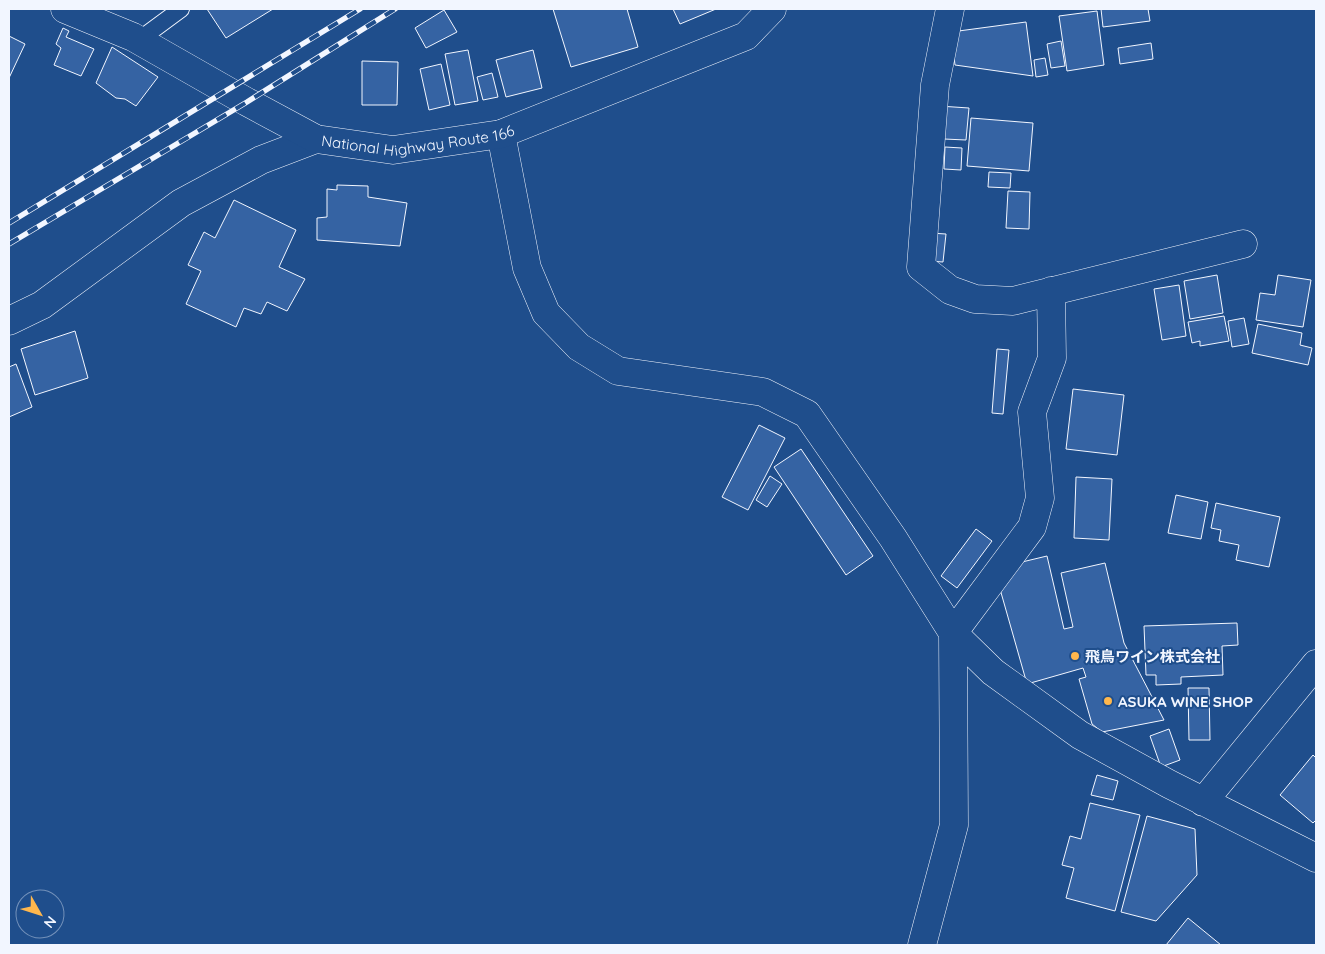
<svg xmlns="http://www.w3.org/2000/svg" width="1325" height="954" viewBox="0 0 1325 954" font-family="Quicksand,'Noto Sans JP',sans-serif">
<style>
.building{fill:#3563a3;stroke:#f2f6ff}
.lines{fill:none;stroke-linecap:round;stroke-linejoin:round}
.service-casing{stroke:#f2f6ff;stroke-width:18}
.minor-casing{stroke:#f2f6ff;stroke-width:29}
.trunk-casing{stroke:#f2f6ff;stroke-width:29}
.service{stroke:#1f4e8c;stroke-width:16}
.minor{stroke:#1f4e8c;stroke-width:28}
.trunk{stroke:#1f4e8c;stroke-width:28}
.rail-casing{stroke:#f2f6ff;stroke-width:5.5}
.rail{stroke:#1f4e8c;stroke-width:4;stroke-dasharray:11;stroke-linecap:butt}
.poi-dot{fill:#ffb74d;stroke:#1f4e8c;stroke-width:2}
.labels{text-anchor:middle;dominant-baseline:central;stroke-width:4;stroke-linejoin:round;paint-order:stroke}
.street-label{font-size:15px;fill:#f2f6ff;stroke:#1f4e8c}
.poi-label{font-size:15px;font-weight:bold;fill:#f2f6ff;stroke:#1f4e8c;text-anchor:start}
</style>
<rect width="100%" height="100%" fill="#1f4e8c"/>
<path class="building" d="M207 9H273L226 38Z
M553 9H627L638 47 571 67Z
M673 9H716L680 24Z
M1101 9H1148L1150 21 1103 27Z
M444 10 457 32 426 48 415 28Z
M1097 11 1104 65 1067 71 1059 16Z
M1026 22 1033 76 955 65 951 32Z
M63 28 69 31 66 37 94 49 81 76 54 65 61 48 56 44Z
M9 36 25 44 9 78Z
M1061 41 1065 66 1051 68 1047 44Z
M1151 43 1153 59 1120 64 1118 48Z
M112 47 158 77 136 106 125 99 116 98 96 83Z
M468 50 478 101 455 105 445 54Z
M533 50 542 88 506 97 496 60Z
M1045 58 1048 75 1036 77 1034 60Z
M362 61 398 62 397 105H362Z
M441 64 450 105 429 110 420 69Z
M492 73 498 97 483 100 477 77Z
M939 106 969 108 966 140 944 139Z
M971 118 1033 123 1029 171 967 166Z
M945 147 962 148 961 170 944 169Z
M989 172 1011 173 1010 188 988 187Z
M337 185 368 186V197L407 203 400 246 317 240V218L327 217V189L337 190Z
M1008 191 1030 192 1029 229 1006 228Z
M234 200 296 230 279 267 305 279 287 311 267 302 261 314 244 308 236 327 186 304 201 271 188 265 204 232 215 238Z
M930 233 946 234 943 262 928 261Z
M1217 275 1223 313 1190 319 1184 281Z
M1278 275 1311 280 1303 327 1256 320 1260 293 1275 295Z
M1179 285 1186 336 1162 340 1154 289Z
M1224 316 1229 341 1200 346V341L1192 343 1188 322Z
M1244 318 1249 344 1232 347 1228 321Z
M1258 324 1302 333 1300 345 1312 348 1308 365 1252 353Z
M75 331 88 378 35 395 21 349Z
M997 349 1009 350 1003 414 992 413Z
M16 364 32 407 9 417V367Z
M1073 389 1124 395 1117 455 1066 449Z
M759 425 785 438 748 510 722 497Z
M801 449 873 556 846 575 774 467Z
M770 476 782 484 767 507 756 500Z
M1076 477 1112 479 1109 540 1074 538Z
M1176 495 1208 502 1201 539 1168 533Z
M1216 503 1280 517 1269 567 1236 560 1239 545 1219 541 1221 530 1211 528Z
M976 529 992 541 957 588 941 576Z
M1047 556 1064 629 1073 627 1061 573 1105 563 1124 643 1164 720 1102 732 1092 724 1079 679 1086 677 1083 668 1027 684 1000 589 1022 562Z
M1237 623 1238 645 1222 646 1223 675 1181 677V684L1156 685V675H1146L1144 626Z
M1188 688H1209L1210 740H1189Z
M1169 729 1180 760 1161 767 1150 736Z
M1313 755 1316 758V820L1313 823 1280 795Z
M1097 775 1118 781 1113 800 1091 795Z
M1090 803 1140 815 1115 911 1066 898 1074 868 1062 865 1070 836 1081 839Z
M1147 816 1195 829 1197 875 1156 921 1121 912Z
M1188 918 1221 945H1166Z"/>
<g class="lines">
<defs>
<path id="service" d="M139 40 181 9"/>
<path id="minor" d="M950 9 935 85 921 267 950 290 975 299 1013 301 1243 244
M501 134 527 268 546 313 579 347 618 371 763 392 807 414 893 538 953 633 993 672 1080 735 1169 784 1316 858
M9 321 42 305 181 203 261 160 316 139
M1203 802 1316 664
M922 945 954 825 953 633 1032 527 1040 498 1032 412 1052 358 1051 291"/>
<g id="trunk">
<path id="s1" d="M65 9 133 37 247 102 316 139 393 150 501 134 746 36 772 9"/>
</g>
</defs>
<use href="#service" class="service-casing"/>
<use href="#minor" class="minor-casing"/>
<use href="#trunk" class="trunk-casing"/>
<use href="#service" class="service"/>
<use href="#minor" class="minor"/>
<use href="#trunk" class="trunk"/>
<defs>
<path id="rail" d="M9 223 360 9
M9 244 247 102 395 9"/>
</defs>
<use href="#rail" class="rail-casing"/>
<use href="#rail" class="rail"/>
</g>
<g class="poi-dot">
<circle cx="1075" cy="656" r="5"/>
<circle cx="1108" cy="701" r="5"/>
</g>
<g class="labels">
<g class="street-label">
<text stroke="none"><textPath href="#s1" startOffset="386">National Highway Route 166</textPath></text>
</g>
<g class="poi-label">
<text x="1085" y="656">飛鳥ワイン株式会社</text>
<text x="1118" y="701">ASUKA WINE SHOP</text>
</g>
</g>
<rect width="1325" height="954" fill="none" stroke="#f2f6ff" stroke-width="20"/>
<g transform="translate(40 914) rotate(129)"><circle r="24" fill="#1f4e8c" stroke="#7391ba"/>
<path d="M0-4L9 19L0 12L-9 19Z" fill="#ffb74d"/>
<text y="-8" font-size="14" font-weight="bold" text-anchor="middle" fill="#f2f6ff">N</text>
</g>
</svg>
